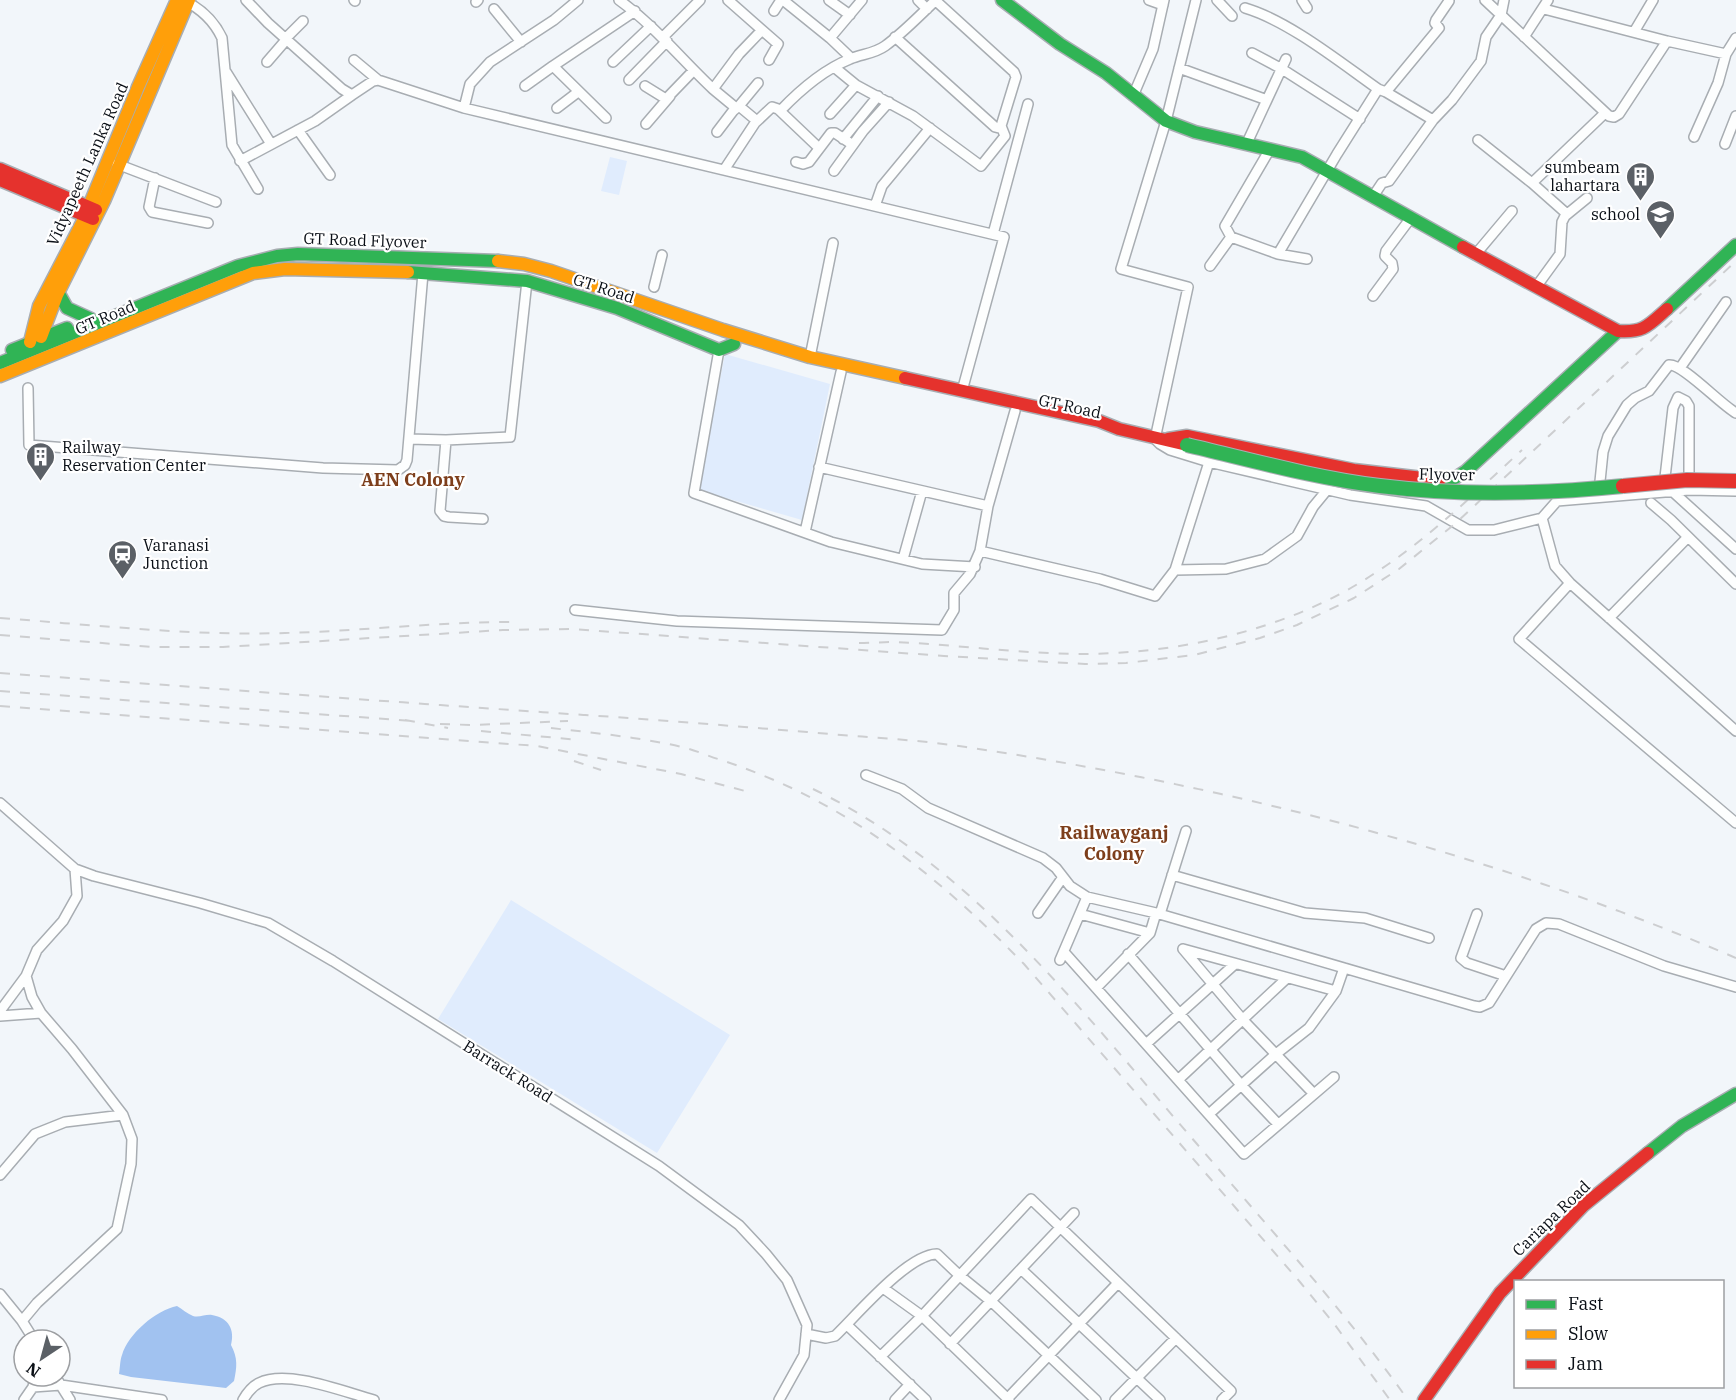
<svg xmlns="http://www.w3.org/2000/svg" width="1736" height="1400" viewBox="0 0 1736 1400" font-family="'IBM Plex Serif',serif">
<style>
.green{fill:#e0ecfd}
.water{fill:#a1c2f0}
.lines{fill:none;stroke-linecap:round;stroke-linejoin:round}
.street-casing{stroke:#a8adb2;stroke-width:12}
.fast-casing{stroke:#a8adb2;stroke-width:15}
.slow-casing{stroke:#a8adb2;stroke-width:15}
.jam-casing{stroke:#a8adb2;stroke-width:15}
.street{stroke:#fdfefe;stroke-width:9}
.fast{stroke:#30b455;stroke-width:12}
.slow{stroke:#ff9f0a;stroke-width:12}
.jam{stroke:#e5322d;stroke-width:12}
.rail{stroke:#cdced0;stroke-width:2;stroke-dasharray:10 10;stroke-linecap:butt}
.fast-bridge-casing{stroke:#a8adb2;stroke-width:16;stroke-linecap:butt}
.jam-bridge-casing{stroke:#a8adb2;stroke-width:16;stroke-linecap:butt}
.fast-bridge{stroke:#30b455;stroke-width:14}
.jam-bridge{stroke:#e5322d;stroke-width:14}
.labels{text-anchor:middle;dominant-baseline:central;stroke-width:4.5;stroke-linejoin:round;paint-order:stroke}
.street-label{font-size:16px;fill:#0a0f16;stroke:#fff}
.poi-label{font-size:16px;fill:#0a0f16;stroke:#fff;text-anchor:end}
.neighbourhood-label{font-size:18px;font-weight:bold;fill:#7d3e1b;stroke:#fff}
</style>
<rect width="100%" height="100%" fill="#f2f6fa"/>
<path class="green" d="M610 157 627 161 619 195 601 191Z
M725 354 830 384 802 520 698 490Z
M511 900 730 1035 657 1153 438 1019Z"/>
<path class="water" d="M177 1306C182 1309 188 1314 193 1316 199 1318 206 1314 212 1315 229 1318 235 1330 231 1345 238 1358 237 1367 234 1381L226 1388 131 1377 119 1374C120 1368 120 1360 122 1355 128 1334 156 1310 177 1306Z"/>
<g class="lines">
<defs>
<path id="street" d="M183 0C200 8 214 21 222 38L232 145 258 189
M246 0 268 23 342 89 352 95 373 81 378 80 464 108 1004 237 962 391
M354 0 355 1
M619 0C655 26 681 59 713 89L739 54 762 30
M728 0 778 44 769 60
M783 0 830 38 851 58
M829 0 850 15
M918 0 927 9
M1149 0 1163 5
M1196 0 1166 121 1121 269 1188 287 1155 439 1160 444 1170 450 1209 462 1350 495 1426 506 1468 530H1494L1542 518 1557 501 1689 490 1736 491
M1217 0 1232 16
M1302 0 1307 8
M1504 0 1501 15 1609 116 1614 117 1619 114 1667 41
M476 2 478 0
M1245 8C1289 21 1341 63 1378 89
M494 9 521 42
M1544 9 1667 41 1726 54 1736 38
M774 11 781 0
M1634 32 1653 0
M663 37 700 0
M895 37 995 127 999 128 1001 126 1016 77 1014 72 936 1
M1524 37 1548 0
M830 38 862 0
M285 39 303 21
M1252 53 1282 69 1360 119
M354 60 378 80
M267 62 286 40
M613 62 651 26
M834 67 856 85 913 116 981 166 1005 136 1001 126
M1179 68 1267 100
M226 72 271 144
M629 80 667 41
M525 86 553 66
M645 86 666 99 693 71
M713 89 736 108
M1133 96 1153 49 1164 0
M739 106 758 83
M464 108 470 84 490 62 554 20 578 0
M557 108 578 92
M780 111C800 90 823 70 850 59 861 54 874 54 885 46 903 33 920 15 936 0
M830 114 856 85
M606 118 553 66 635 11
M1433 120 1452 100 1481 61 1486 37 1501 15 1485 0
M646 124 670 96
M298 130 330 175
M717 132 733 111 739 106 757 121
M1694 137 1718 83 1726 54
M843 139 878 96
M1478 140 1532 183 1605 113
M1725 144 1736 116
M1246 145 1286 59
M240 161 315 121 352 95
M796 162 803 164 809 162 831 133H835L853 145
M117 164 216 202
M724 170 755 123 772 107 778 109 819 148
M834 171 863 131 889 102
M155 178 149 207 152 212 208 223
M1532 183 1567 214
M1374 195 1382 183 1389 181 1433 120 1386 92
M875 206 882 186 930 128
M993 234 1028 104
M1231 237 1225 226 1270 149
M1278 254 1307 259
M1475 255 1512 211
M1210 266 1231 237 1278 254 1337 154 1378 89 1386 92 1439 28 1435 23 1436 20 1449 1
M654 287 662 255
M1536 287 1560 254 1562 222 1565 216 1587 198
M1373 296 1393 269 1392 263 1385 256 1386 251 1410 219
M719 350 694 493 831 542 922 564 975 567
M810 357 833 243
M1680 368 1726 302
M28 388 29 445 323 468 398 470 405 465 407 460 423 273
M1015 411 988 506 980 551 1100 579 1155 596 1175 570 1209 462
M409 439 446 440 510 437 527 281
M446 440 440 511 444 516 449 517 483 519
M819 467 988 506
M1664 486 1673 408 1678 397 1686 401 1689 406V482
M1599 491 1603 452 1608 436 1627 405 1635 398 1649 391 1669 365C1682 363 1720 404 1736 413
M1672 491 1736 549
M1651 503 1671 520 1736 584
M1542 518 1555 566 1570 583 1736 731
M805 532 841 372
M903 559 922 491
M1175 570 1226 569 1265 559 1297 536 1313 507 1327 490
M1570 583 1519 639 1736 823
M575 610 677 621 942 630 954 610V593L970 574 980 551
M1609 618 1688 537
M866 775 902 789 928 808 1043 858 1056 868 1070 886 1087 897 1156 913 1474 1006 1480 1007 1489 1003 1536 929 1546 923 1559 924 1664 966 1736 987
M0 803 75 869 94 876 200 903 268 923 333 961 659 1166 739 1225 766 1254 787 1280 807 1325 804 1355 779 1400
M1172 875 1305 913 1365 918 1429 938
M1038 913 1063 877
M1080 914 1150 933
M1160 914 1186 831
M1477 914 1461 958 1467 963 1506 976
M1183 949 1243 1020 1314 1094
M1183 949 1336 991
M1064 952 1244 1154 1334 1077
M1128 954 1242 1086 1278 1124
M1060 960 1087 897
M1096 988 1150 933 1156 913
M0 1011 26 976
M0 1016 41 1013
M1146 1044 1235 964
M1179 1079 1287 978
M1209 1114 1276 1054 1309 1028 1336 991 1344 968
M0 1175 35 1134 65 1122 123 1115 72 1049 41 1013 32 997 26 976 37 950 63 921 77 896 75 869
M1022 1270 1160 1400
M883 1288 922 1316 1009 1400
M0 1294 22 1321 34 1340
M22 1321 37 1303 117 1229 131 1164 132 1139 123 1115
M847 1325 926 1400
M806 1334 826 1338 835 1336C857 1315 908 1254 937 1254L960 1276 992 1302 1096 1400
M950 1344 1074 1213
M880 1357 922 1316 1031 1199 1231 1391 1222 1400
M55 1376 70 1400
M33 1387 61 1385 162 1400
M1007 1399 1118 1283
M24 1400 33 1387 35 1376
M243 1400C247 1393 251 1387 259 1383 288 1369 344 1392 374 1400
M895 1400 910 1384
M1115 1400 1176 1338"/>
<path id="fast" d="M1002 0 1060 44 1106 73 1166 121 1195 132 1302 157 1463 247
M408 272 527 281 617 308 719 350 734 344
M58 292 67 308 91 319
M1667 309 1736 245
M12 350 67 328
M0 363 238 266 277 256 298 254 498 261
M1440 480 1455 478 1466 471 1618 331
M1648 1153 1682 1126 1736 1094"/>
<path id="slow" d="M498 261 524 264 551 271 723 330 810 357 905 378
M41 337 57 295 104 201 189 0
M30 342 39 306 82 223 138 87 177 0
M0 376 253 273 285 269 408 272"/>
<path id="jam" d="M0 169 96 210
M0 180 93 219
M1463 247 1618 331C1644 333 1649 325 1667 309
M905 378 1099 421 1119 429 1187 445
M1168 439 1187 436 1354 470 1440 480
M1424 1400 1500 1293 1583 1206 1648 1153"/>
</defs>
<use href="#street" class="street-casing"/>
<use href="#fast" class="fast-casing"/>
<use href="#slow" class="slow-casing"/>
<use href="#jam" class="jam-casing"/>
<use href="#street" class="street"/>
<use href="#fast" class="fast"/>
<use href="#slow" class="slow"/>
<use href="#jam" class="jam"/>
<path class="rail" d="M0 618C95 625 190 636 285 633 361 631 436 622 512 622
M0 635 152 647H223L503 630 572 629 944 656 1085 664 1126 663 1194 655 1260 638 1297 625 1354 598 1399 569 1456 523 1736 261
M859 643C872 643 884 642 896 642 959 645 1023 654 1086 654 1183 653 1290 629 1372 575 1427 540 1474 494 1522 450
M0 673C195 687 390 702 585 715 659 720 733 726 807 732 860 737 913 739 966 747 1230 786 1491 853 1736 958
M0 691 413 721
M0 706 537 746 681 774 745 791
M405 720 448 728
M440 724 472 725 568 721
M551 728C594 733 639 737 682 747 695 750 708 756 721 760 844 800 935 873 1024 964L1300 1282 1335 1325 1390 1400
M481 731 580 740
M574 761 601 770
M813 789C973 866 1083 1013 1197 1144 1269 1228 1344 1310 1408 1400"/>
<defs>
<path id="fast-bridge" d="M1187 445C1251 460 1315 478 1380 486 1460 496 1543 494 1623 486"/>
<path id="jam-bridge" d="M1623 486 1687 480 1736 481"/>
</defs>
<use href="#fast-bridge" class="fast-bridge-casing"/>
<use href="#jam-bridge" class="jam-bridge-casing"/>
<use href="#fast-bridge" class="fast-bridge"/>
<use href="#jam-bridge" class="jam-bridge"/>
</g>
<defs>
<symbol id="building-pin" viewBox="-11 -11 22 30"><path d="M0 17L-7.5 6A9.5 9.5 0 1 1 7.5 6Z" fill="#5b6066" stroke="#fff"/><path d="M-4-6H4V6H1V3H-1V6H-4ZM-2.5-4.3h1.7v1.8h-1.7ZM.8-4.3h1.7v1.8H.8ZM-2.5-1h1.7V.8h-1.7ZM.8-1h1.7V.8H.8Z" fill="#fff"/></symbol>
<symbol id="university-pin" viewBox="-11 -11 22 30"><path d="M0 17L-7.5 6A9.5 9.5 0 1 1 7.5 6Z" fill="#5b6066" stroke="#fff"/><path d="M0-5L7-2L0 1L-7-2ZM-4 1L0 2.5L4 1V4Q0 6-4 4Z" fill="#fff"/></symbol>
<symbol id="station-pin" viewBox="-11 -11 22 30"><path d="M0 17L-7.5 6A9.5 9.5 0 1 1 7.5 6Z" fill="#5b6066" stroke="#fff"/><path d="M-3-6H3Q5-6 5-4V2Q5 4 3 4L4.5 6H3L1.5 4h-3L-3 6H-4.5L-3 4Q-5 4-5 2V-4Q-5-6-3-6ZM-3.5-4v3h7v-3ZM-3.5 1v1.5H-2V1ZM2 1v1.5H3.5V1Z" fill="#fff"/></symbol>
</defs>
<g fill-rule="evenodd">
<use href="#building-pin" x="1624" y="160" width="33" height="45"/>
<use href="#university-pin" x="1644" y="198" width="33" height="45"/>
<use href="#building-pin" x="24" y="440" width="33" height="45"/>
<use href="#station-pin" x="106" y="538" width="33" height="45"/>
</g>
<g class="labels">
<g class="street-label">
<text transform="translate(87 164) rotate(-66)">Vidyapeeth Lanka Road</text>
<text transform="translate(365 240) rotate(2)">GT Road Flyover</text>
<text transform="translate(604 288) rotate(18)">GT Road</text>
<text transform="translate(105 317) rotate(-23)">GT Road</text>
<text transform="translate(1070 406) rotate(12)">GT Road</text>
<text transform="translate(1447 474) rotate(1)">Flyover</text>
<text transform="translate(508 1071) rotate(32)">Barrack Road</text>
<text transform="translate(1551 1218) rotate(-44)">Cariapa Road</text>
</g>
<g class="poi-label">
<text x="1620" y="167">sumbeam<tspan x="1620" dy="18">lahartara</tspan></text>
<text x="1640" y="214">school</text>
<text x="62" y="447" text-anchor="start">Railway<tspan x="62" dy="18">Reservation Center</tspan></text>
<text x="143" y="545" text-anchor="start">Varanasi<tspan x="143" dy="18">Junction</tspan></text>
</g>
<g class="neighbourhood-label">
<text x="413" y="479">AEN Colony</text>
<text x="1114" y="832">Railwayganj<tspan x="1114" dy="21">Colony</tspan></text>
</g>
</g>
<rect x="1514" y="1280" width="210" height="108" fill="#ffffff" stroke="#9d9fa2" stroke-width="1.5"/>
<rect x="1526" y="1300" width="30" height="9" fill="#30b455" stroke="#9d9fa2" stroke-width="1.5"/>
<text x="1568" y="1310" font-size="18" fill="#0a0f16">Fast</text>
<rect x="1526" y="1330" width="30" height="9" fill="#ff9f0a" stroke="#9d9fa2" stroke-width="1.5"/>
<text x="1568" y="1340" font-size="18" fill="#0a0f16">Slow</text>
<rect x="1526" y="1360" width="30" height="9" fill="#e5322d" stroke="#9d9fa2" stroke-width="1.5"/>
<text x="1568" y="1370" font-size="18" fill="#0a0f16">Jam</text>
<g transform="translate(42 1358) rotate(216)"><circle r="28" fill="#ffffff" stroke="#9d9fa2" stroke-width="1.5"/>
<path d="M0-4.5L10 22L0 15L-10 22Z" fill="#5b6066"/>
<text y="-9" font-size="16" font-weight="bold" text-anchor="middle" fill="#0a0f16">N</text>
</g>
</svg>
